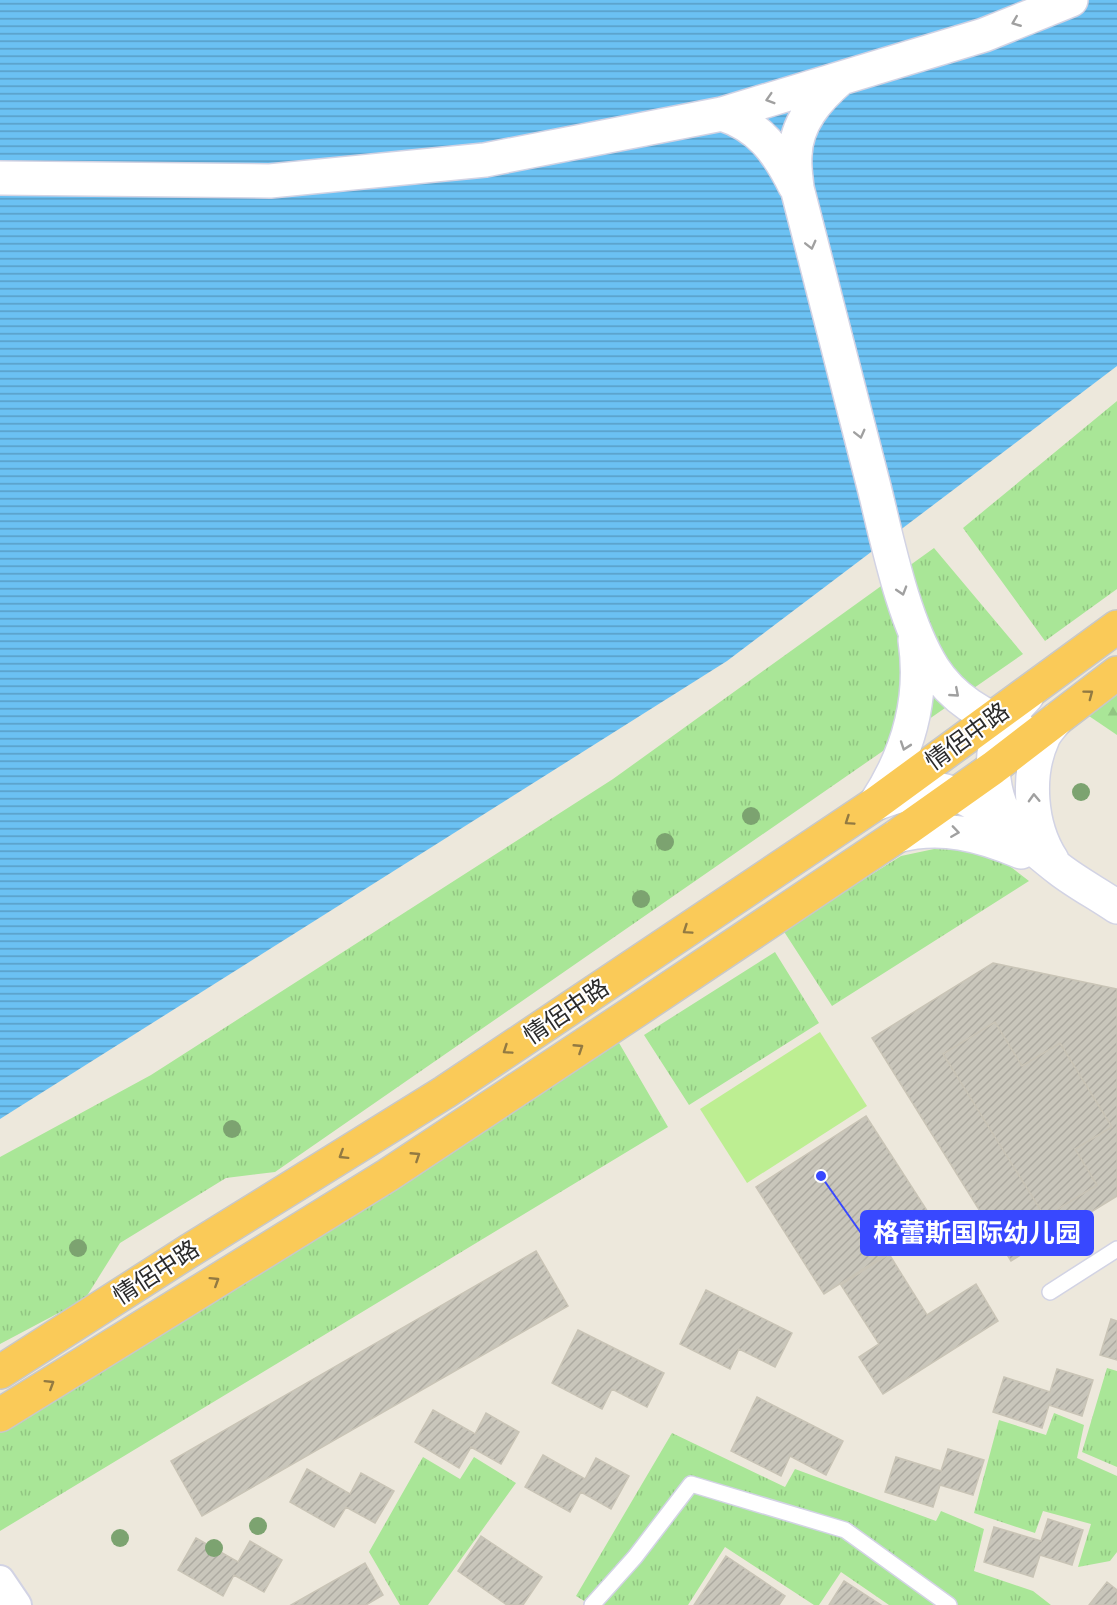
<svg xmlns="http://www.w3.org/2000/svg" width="1117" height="1605" viewBox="0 0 1117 1605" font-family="Jost,'Noto Sans SC',sans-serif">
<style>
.grass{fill:url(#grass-tufts)}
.forest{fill:url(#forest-firs)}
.pitch{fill:#bdee92}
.water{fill:url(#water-rules)}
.building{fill:url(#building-hatch);stroke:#c9c4b6;stroke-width:1.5}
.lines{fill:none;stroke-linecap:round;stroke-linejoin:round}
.service-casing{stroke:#d2d3e4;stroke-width:18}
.minor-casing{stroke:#d2d3e4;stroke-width:32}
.tertiary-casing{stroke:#d2d3e4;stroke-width:36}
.secondary-casing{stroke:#d2d3e4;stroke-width:36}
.trunk-casing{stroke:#c8c8c8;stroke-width:36}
.service{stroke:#fff;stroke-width:15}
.minor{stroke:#fff;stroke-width:28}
.tertiary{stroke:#fff;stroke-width:33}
.secondary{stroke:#fff;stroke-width:33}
.trunk{stroke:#faca58;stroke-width:33}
.tree{fill:#7ca370}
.oneway{stroke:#a0a0a0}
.oneway2{stroke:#927a42}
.labels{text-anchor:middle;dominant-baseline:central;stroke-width:4.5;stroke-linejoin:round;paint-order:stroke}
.street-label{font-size:24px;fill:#2b2b2b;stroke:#fff}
.leader{fill:none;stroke:#3848ff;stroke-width:2}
.callout-dot{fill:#3848ff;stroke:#fff;stroke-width:2}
.callout{fill:#3848ff;stroke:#3848ff;stroke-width:2}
.callout-label{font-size:26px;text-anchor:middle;font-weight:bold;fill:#fff}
</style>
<defs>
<pattern id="grass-tufts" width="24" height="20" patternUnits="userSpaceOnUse" patternTransform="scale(1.5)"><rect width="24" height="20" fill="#a9e697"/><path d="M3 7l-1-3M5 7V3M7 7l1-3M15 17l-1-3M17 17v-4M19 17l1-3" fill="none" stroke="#92c582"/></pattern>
<pattern id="forest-firs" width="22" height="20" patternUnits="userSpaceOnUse" patternTransform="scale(1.5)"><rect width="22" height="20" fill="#a9e697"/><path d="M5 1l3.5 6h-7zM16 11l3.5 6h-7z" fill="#92c582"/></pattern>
<pattern id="water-rules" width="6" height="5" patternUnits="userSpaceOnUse" patternTransform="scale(1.5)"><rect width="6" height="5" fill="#6bc1f3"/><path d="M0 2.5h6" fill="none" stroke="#589dc5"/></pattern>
<pattern id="building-hatch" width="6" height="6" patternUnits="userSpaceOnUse" patternTransform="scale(1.5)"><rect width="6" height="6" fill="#c9c6bb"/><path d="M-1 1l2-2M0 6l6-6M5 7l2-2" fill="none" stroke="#adaaa1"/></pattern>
</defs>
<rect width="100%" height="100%" fill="#ede8dc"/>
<path class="grass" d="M1117 401V589L1045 641 963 528Z
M934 548 1023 654 275 1172 226 1178 120 1243 85 1299 0 1344V1157L151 1075 613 779Z
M934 849 990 851 1029 881 832 1006 783 930 901 856Z
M775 952 819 1023 689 1105 644 1035Z
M615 1036 668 1127 0 1531V1412Z
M1107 1368 1117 1371V1467L1082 1452Z
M1054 1413 1084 1425 1077 1458 1117 1476V1552L1110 1561 1078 1567 1091 1524 1043 1511 1035 1533 974 1513 999 1420 1046 1435Z
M672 1433 785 1487 795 1469 936 1521 941 1511 984 1529 974 1571 1033 1591 1051 1605H889L841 1572 819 1605H814L725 1547 688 1605H591L576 1596Z
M423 1457 460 1479 474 1457 516 1483 428 1605H400L369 1552Z"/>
<path class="forest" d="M1117 690V735L1086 714Z"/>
<path class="pitch" d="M820 1032 867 1106 747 1183 700 1109Z"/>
<path class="water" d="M0 0H1117V366L727 661 0 1119Z"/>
<path class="building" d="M993 963 1117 989V1196L1011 1261 872 1038Z
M995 1022 1022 1066 1060 1043 1112 1127 1075 1149 1097 1185 1045 1217 943 1054Z
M866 1116 935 1223 824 1294 756 1187Z
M536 1251 568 1306 202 1516 171 1461Z
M889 1254 927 1315 976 1284 998 1321 883 1394 859 1357 879 1344 841 1285Z
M706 1290 792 1333 775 1367 739 1349 730 1369 680 1344Z
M1111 1319 1117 1321V1360L1100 1355Z
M578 1330 664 1373 647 1407 612 1389 602 1409 552 1383Z
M1057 1369 1093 1380 1082 1416 1049 1405 1042 1428 993 1412 1004 1377 1050 1392Z
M757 1397 843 1441 826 1475 790 1456 781 1476 731 1451Z
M433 1410 475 1434 486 1413 519 1432 501 1464 471 1447 459 1468 415 1442Z
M948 1449 984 1460 973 1495 940 1485 933 1507 885 1492 896 1457 941 1471Z
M543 1455 585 1479 596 1458 629 1476 611 1509 581 1492 570 1512 525 1487Z
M307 1469 350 1494 361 1473 394 1491 375 1523 346 1507 334 1527 290 1502Z
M1048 1519 1083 1530 1072 1565 1040 1555 1033 1577 984 1562 994 1527 1041 1541Z
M481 1536 542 1577 523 1605H507L458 1571Z
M196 1538 238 1562 250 1541 282 1560 264 1592 234 1575 223 1596 178 1570Z
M726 1556 785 1596 779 1605H694Z
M365 1563 383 1595 366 1605H291Z
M844 1581 881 1605H829Z
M1107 1582 1117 1590V1605H1089Z"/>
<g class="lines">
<defs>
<path id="service" d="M1050 1292 1117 1249
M592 1605 635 1557 691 1484 845 1530 949 1605"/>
<path id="minor" d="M0 1580 17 1605"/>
<path id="tertiary" d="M840 79C817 99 796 123 795 155 794 166 796 177 797 188 823 288 848 388 874 487 888 543 903 620 933 668 951 696 984 720 1017 725
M722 114C760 126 778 152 795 186
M0 178 270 181 485 160 722 114 984 35 1071 0
M875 804C908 754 924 700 915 640"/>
<path id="secondary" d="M878 803C897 796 921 787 941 790 980 797 1027 845 1059 869 1077 883 1098 894 1117 907
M1015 830C992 802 986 758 1003 725 1009 714 1019 705 1027 696
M897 836C941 824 981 835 1021 852
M1052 860C1030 826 1026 775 1043 738 1046 731 1052 725 1057 719"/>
<path id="trunk" d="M0 1372 189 1251 445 1092 875 804 1117 627
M0 1415 388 1175 637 1010 897 836 993 768 1117 673"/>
</defs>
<use href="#service" class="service-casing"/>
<use href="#minor" class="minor-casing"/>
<use href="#tertiary" class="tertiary-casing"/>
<use href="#secondary" class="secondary-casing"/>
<use href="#trunk" class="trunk-casing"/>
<use href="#service" class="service"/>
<use href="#minor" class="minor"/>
<use href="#tertiary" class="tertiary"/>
<use href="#secondary" class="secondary"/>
<use href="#trunk" class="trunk"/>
</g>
<g class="tree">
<circle cx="1081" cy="792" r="9"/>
<circle cx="751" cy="816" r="9"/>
<circle cx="665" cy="842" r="9"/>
<circle cx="641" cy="899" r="9"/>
<circle cx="232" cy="1129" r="9"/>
<circle cx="78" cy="1248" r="9"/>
<circle cx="258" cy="1526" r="9"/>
<circle cx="120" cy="1538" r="9"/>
<circle cx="214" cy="1548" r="9"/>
</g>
<defs><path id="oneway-chevron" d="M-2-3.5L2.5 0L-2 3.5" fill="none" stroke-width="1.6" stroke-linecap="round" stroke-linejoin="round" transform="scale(1.5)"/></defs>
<g class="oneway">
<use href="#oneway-chevron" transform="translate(1016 22) rotate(158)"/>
<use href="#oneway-chevron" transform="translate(770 99) rotate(163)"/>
<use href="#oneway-chevron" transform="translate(811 245) rotate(76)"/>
<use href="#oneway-chevron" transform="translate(860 434) rotate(76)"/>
<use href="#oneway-chevron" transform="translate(902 591) rotate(73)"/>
<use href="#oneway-chevron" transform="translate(955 693) rotate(41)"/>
<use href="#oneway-chevron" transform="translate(905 746) rotate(109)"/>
<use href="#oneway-chevron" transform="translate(1034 798) rotate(-92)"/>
<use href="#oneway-chevron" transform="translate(955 832) rotate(8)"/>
</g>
<g class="oneway2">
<use href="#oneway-chevron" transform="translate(1089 694) rotate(-37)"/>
<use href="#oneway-chevron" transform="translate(849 821) rotate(146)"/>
<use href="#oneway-chevron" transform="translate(687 930) rotate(146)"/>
<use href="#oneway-chevron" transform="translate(579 1048) rotate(-33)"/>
<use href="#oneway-chevron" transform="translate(507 1050) rotate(146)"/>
<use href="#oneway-chevron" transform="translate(343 1155) rotate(148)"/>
<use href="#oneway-chevron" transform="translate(416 1156) rotate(-33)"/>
<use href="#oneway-chevron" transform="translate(215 1281) rotate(-32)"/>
<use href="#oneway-chevron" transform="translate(50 1384) rotate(-32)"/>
</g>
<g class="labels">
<g class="street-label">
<text transform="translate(967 736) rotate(-36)">情侶中路</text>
<text transform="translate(566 1011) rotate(-34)">情侶中路</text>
<text transform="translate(156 1272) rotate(-33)">情侶中路</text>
</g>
</g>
<path class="leader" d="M821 1176L861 1233"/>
<circle class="callout-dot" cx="821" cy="1176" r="6"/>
<rect class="callout" x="861" y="1211" width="232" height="44" rx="6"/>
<g class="callout-label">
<text x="977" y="1242">格蕾斯国际幼儿园</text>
</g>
</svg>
